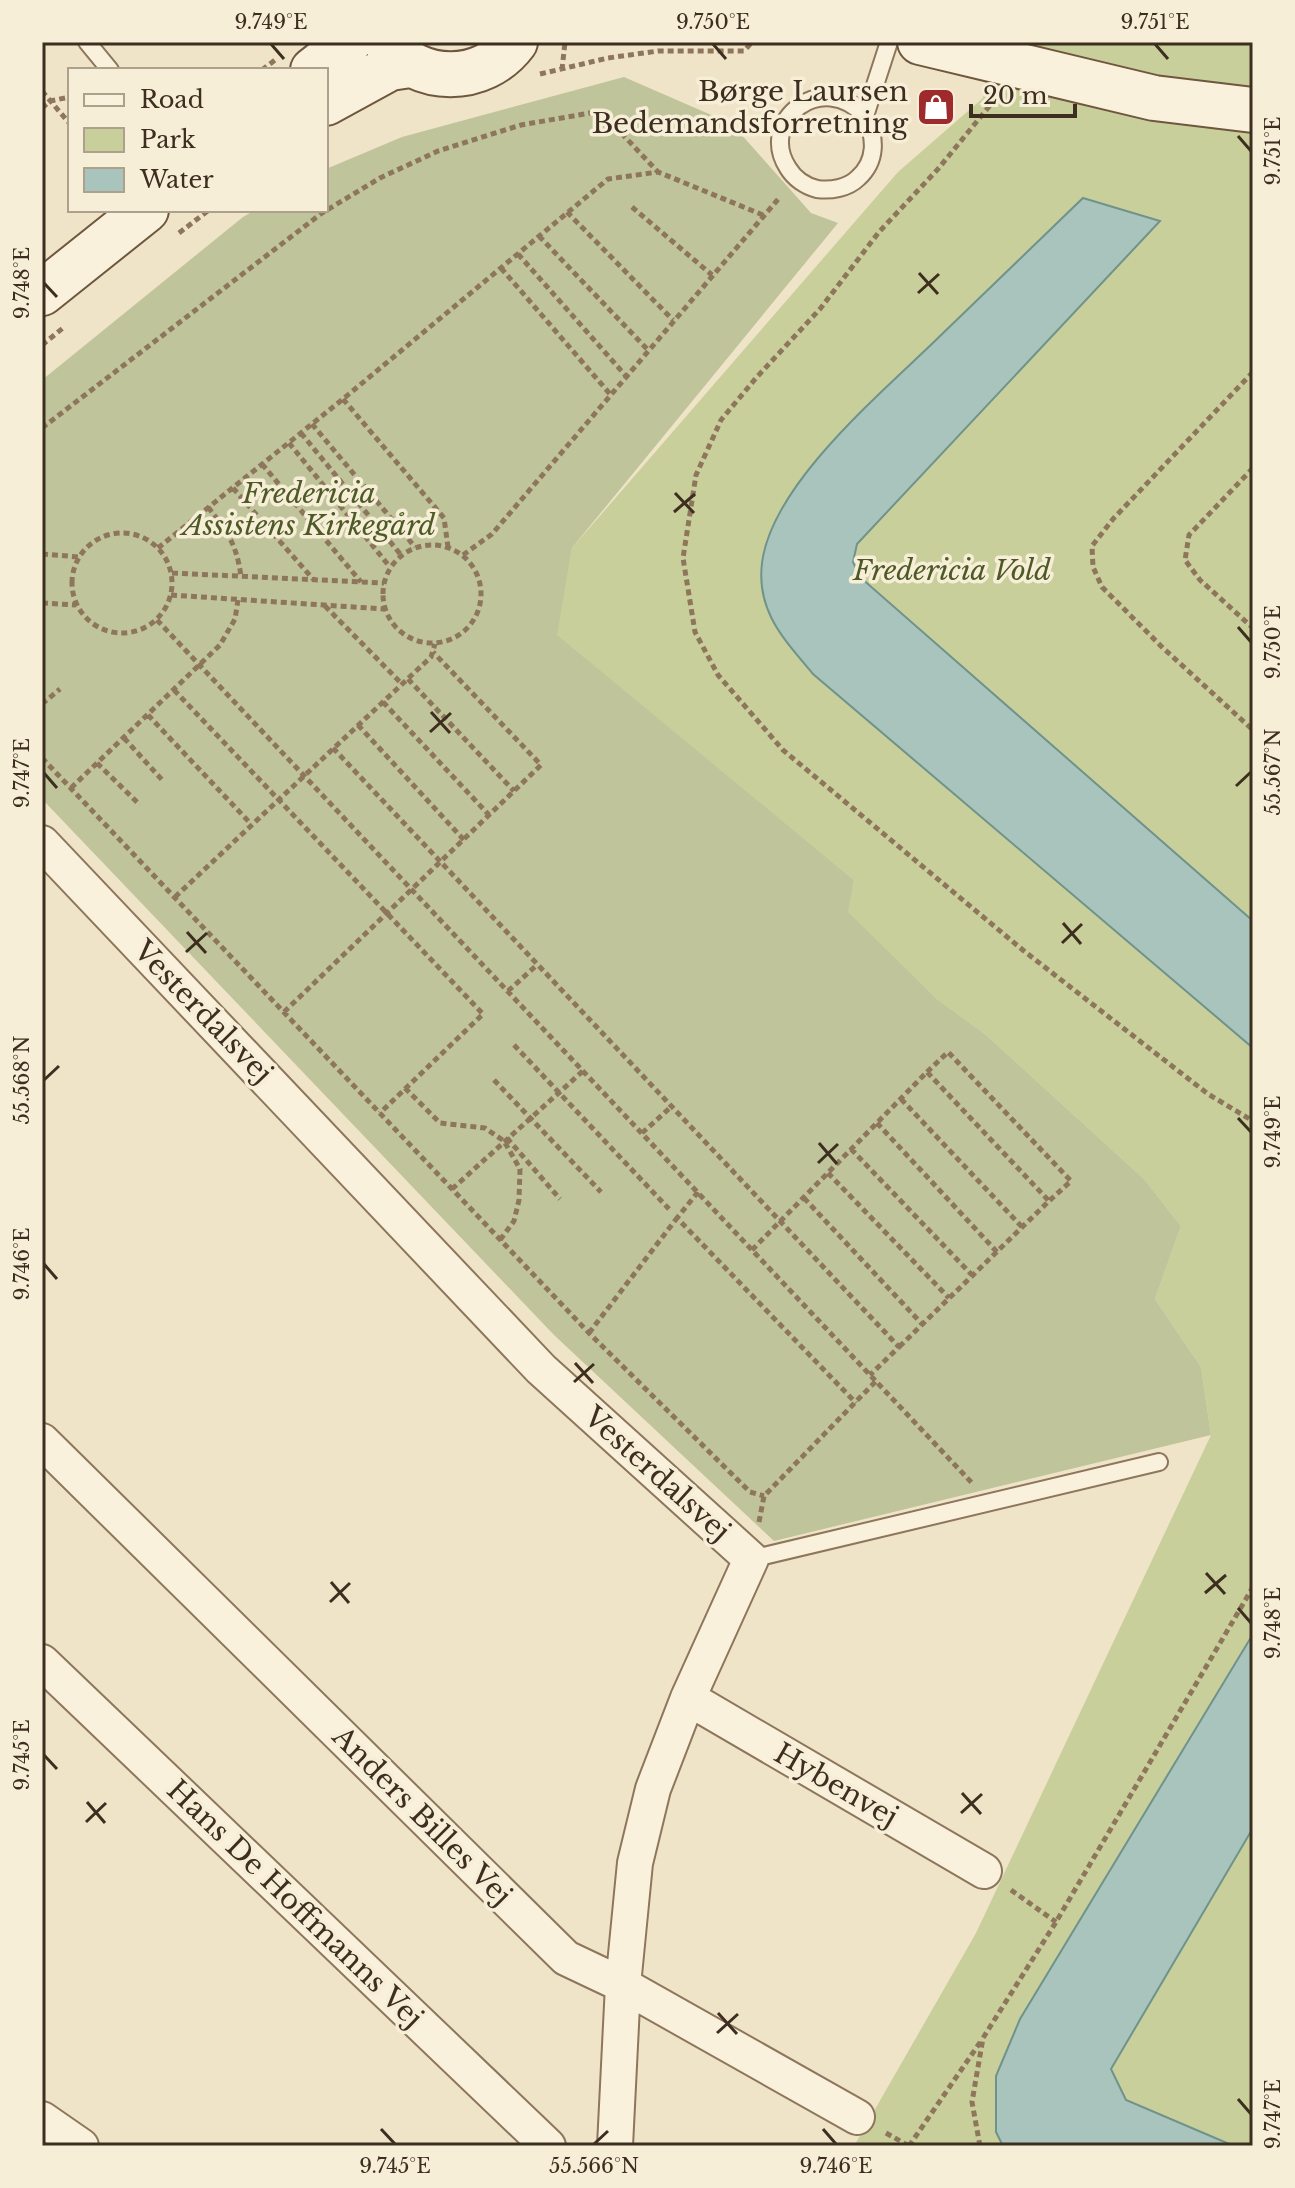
<svg xmlns="http://www.w3.org/2000/svg" width="1295" height="2188" viewBox="0 0 1295 2188" font-family="'Libre Baskerville',serif">
<style>
.green{fill:#c9cf9b}
.cemetery{fill:#bfc49a}
.water{fill:#a9c4bc;stroke:#6f938a;stroke-width:2}
.lines{fill:none;stroke-linecap:round;stroke-linejoin:round}
.lane-casing{stroke:#8d765c;stroke-width:20}
.street-casing{stroke:#8d765c;stroke-width:38}
.secondary-casing{stroke:#6f573f;stroke-width:48}
.path{stroke:#8d765c;stroke-width:5;stroke-dasharray:6 4;stroke-linecap:butt}
.lane{stroke:#faf1dc;stroke-width:16}
.street{stroke:#faf1dc;stroke-width:34}
.secondary{stroke:#faf1dc;stroke-width:44}
.ticks{fill:none;stroke:#3d2e20;stroke-width:3}
.labels{text-anchor:middle;dominant-baseline:central;stroke-width:7;stroke-linejoin:round;paint-order:stroke}
.poi-label{font-size:28px;fill:#3d2e20;stroke:#f7eed8;text-anchor:end}
.park-label{font-size:28px;font-style:italic;fill:#4d5a26;stroke:#f7eed8}
.street-label{font-size:28px;fill:#3d2e20;stroke:#f7eed8}
.neatline{fill:none;stroke:#3d2e20;stroke-width:3}
.ticks-label{font-size:20px;text-anchor:middle;fill:#3d2e20}
</style>
<rect width="100%" height="100%" fill="#f0e4c8"/>
<path class="green" d="M992 42H1253V2146H854L976 1933 1211 1435 1201 1367 1155 1299 1181 1226 1144 1179 985 1034 937 999 847 912 854 880 556 635 572 548 898 172 983 98Z"/>
<path class="cemetery" d="M624 77 732 124 811 213 838 223 572 548 557 635 854 880 848 912 937 999 985 1034 1144 1179 1181 1226 1155 1299 1201 1367 1211 1435 774 1541 554 1335 42 799V380L243 217 255 210H326V169L402 137Z"/>
<path class="water" d="M1083 198 1160 221 857 544 853 562 861 578 1253 921V1048L813 674C785 640 756 612 762 563 772 483 883 392 939 337 987 291 1035 244 1083 198Z
M1253 1634V1828L1111 2069 1126 2100 1234 2146H1003L996 2132V2076L1020 2019Z"/>
<g class="lines">
<defs>
<path id="lane" d="M87 42 110 70
M865 116C823 69 757 120 788 168 794 178 805 186 817 189 831 191 848 188 858 178 877 161 876 137 865 116L889 42
M751 1559 1159 1462"/>
<path id="street" d="M42 843 541 1369 751 1559 688 1698 653 1789 635 1863 623 1985 615 2146
M42 1441 566 1958 623 1985 857 2117
M42 1662 548 2146
M688 1698 984 1871
M42 2119 81 2146"/>
<path id="secondary" d="M386 42C418 85 483 85 515 42
M920 42 1154 98 1253 110
M313 70 349 42
M326 103 390 68 410 65
M42 293 146 210"/>
</defs>
<use href="#lane" class="lane-casing"/>
<use href="#street" class="street-casing"/>
<use href="#secondary" class="secondary-casing"/>
<path class="path" d="M262 70 275 60
M562 70 565 42
M540 74 608 58 658 51H744L752 42
M42 91 70 124
M996 98 938 169 879 232 820 309 756 378 721 420 696 475 683 558 695 632 718 675 783 750 1024 951 1208 1094 1253 1121
M42 108 50 101 70 97
M632 207 712 275
M567 212 673 320
M179 233 209 210
M539 236 648 350
M518 254 626 376
M501 268 610 394
M42 345 63 328
M1253 372 1113 519 1092 546 1093 567 1102 587 1163 648 1253 730
M343 399 444 518 448 547
M312 424 415 547
M42 428 322 213 380 178 438 151 521 125 590 113 609 120 658 172
M301 433 401 555
M289 443 390 567
M262 464 361 582
M1253 468 1189 535 1185 560 1200 580 1253 628
M233 488 313 579
M208 507C228 533 236 543 241 576
M72 583a50 50 0 1 1 100 0a50 50 0 1 1-100 0Z
M383 594a49 49 0 1 1 98 0a49 49 0 1 1-98 0Z
M158 548 343 399 608 179 658 172 763 215
M42 554 79 557
M463 555 492 534 780 197
M172 573 384 583
M171 595 384 609
M42 603 76 605
M325 606 402 684
M157 620 972 1483
M408 679 514 791
M174 690 483 1014 380 1113
M383 702 489 815
M42 704 60 689
M148 715 251 824
M358 725 464 840
M124 738 164 782
M333 748 899 1347 870 1375
M42 758 589 1333 750 1492 764 1496
M97 763 140 805
M71 788 220 645 235 619 238 600
M175 897 431 657 435 644
M508 991 537 965
M284 1012 541 765 433 652
M514 1045 669 1209
M927 1072 948 1052 1071 1181 1049 1201
M494 1080 601 1192
M405 1088 440 1123 485 1128 504 1141 520 1169 519 1200 514 1221 500 1240
M901 1099 1022 1227
M877 1123 997 1252
M642 1133 671 1107
M507 1138 560 1199
M851 1149 972 1275
M828 1173 949 1298
M452 1189 583 1071
M698 1192 677 1218 856 1403
M804 1198 922 1324
M752 1250 927 1072 1049 1201 899 1347
M589 1333 677 1218
M759 1522 764 1496 876 1381
M1011 1890 1056 1922
M886 2133 909 2146
M909 2146 981 2041
M980 2146 972 2102 983 2038 1056 1922 1253 1587"/>
<use href="#lane" class="lane"/>
<use href="#street" class="street"/>
<use href="#secondary" class="secondary"/>
</g>
<path class="ticks" d="M271 44 284 59M713 44 726 59M1155 44 1168 59M1238 136 1251 151M919 273 938 294M44 283 57 297M918 293 939 274M675 493 694 513M674 512 695 494M1238 627 1251 642M431 712 450 733M430 732 451 713M44 773 57 788M1236 786 1251 772M1063 923 1081 944M187 932 206 953M1062 943 1082 924M186 952 207 933M44 1080 59 1066M1238 1118 1251 1132M819 1143 837 1164M818 1163 838 1144M44 1264 57 1279M575 1363 593 1383M574 1382 594 1364M1206 1573 1225 1594M331 1582 349 1603M1205 1593 1226 1575M330 1602 350 1583M1238 1608 1251 1623M44 1755 57 1769M962 1793 981 1814M87 1802 105 1823M961 1813 982 1794M86 1822 106 1803M718 2013 737 2034M717 2033 738 2014M1238 2099 1251 2114M381 2129 395 2144M823 2129 836 2144M594 2144 608 2131"/>
<defs>
<symbol id="shop-square" viewBox="-11 -11 22 22"><rect x="-9" y="-9" width="18" height="18" rx="4" fill="#9e2a2b" stroke="#f7eed8"/><path d="M-5-2.5h2.3a2.7 3.5 0 0 1 5.4 0H5L5.5 6h-11ZM-1.5-2.5h3a1.5 2.3 0 0 0-3 0Z" fill="#fff"/></symbol>
</defs>
<g fill-rule="evenodd">
<use href="#shop-square" x="914" y="85" width="44" height="44"/>
</g>
<g class="labels">
<g class="poi-label">
<text x="908" y="91">Børge Laursen<tspan x="908" dy="32">Bedemandsforretning</tspan></text>
</g>
<g class="park-label">
<text x="309" y="493">Fredericia<tspan x="309" dy="32">Assistens Kirkegård</tspan></text>
<text x="952" y="570">Fredericia Vold</text>
</g>
<g class="street-label">
<text transform="translate(203 1012) rotate(46)">Vesterdalsvej</text>
<text transform="translate(657 1474) rotate(42)">Vesterdalsvej</text>
<text transform="translate(836 1785) rotate(30)">Hybenvej</text>
<text transform="translate(422 1816) rotate(45)">Anders Billes Vej</text>
<text transform="translate(295 1904) rotate(44)">Hans De Hoffmanns Vej</text>
</g>
</g>
<rect width="1295" height="2188" fill="none" stroke="#f7eed8" stroke-width="88"/>
<rect x="68" y="68" width="260" height="144" fill="#f7eed8" stroke="#ada18e" stroke-width="2"/>
<rect x="84" y="94" width="40" height="12" fill="#faf1dc" stroke="#ada18e" stroke-width="2"/>
<text x="140" y="108" font-size="24" fill="#3d2e20">Road</text>
<rect x="84" y="128" width="40" height="24" fill="#c9cf9b" stroke="#ada18e" stroke-width="2"/>
<text x="140" y="148" font-size="24" fill="#3d2e20">Park</text>
<rect x="84" y="168" width="40" height="24" fill="#a9c4bc" stroke="#ada18e" stroke-width="2"/>
<text x="140" y="188" font-size="24" fill="#3d2e20">Water</text>
<path d="M971 104v12h104v-12" fill="none" stroke="#3d2e20" stroke-width="4"/>
<text x="983" y="104" font-size="24" fill="#3d2e20" stroke="#f7eed8" stroke-width="6" paint-order="stroke">20 m</text>
<rect x="44" y="44" width="1207" height="2100" class="neatline"/>
<g class="ticks-label">
<text x="271" y="29">9.749°E</text>
<text x="713" y="29">9.750°E</text>
<text x="1155" y="29">9.751°E</text>
<text transform="translate(1273 151) rotate(-90)" y="7">9.751°E</text>
<text transform="translate(22 283) rotate(-90)" y="7">9.748°E</text>
<text transform="translate(1273 642) rotate(-90)" y="7">9.750°E</text>
<text transform="translate(1273 772) rotate(-90)" y="7">55.567°N</text>
<text transform="translate(22 773) rotate(-90)" y="7">9.747°E</text>
<text transform="translate(22 1080) rotate(-90)" y="7">55.568°N</text>
<text transform="translate(1273 1132) rotate(-90)" y="7">9.749°E</text>
<text transform="translate(22 1264) rotate(-90)" y="7">9.746°E</text>
<text transform="translate(1273 1623) rotate(-90)" y="7">9.748°E</text>
<text transform="translate(22 1755) rotate(-90)" y="7">9.745°E</text>
<text transform="translate(1273 2114) rotate(-90)" y="7">9.747°E</text>
<text x="395" y="2173">9.745°E</text>
<text x="594" y="2173">55.566°N</text>
<text x="836" y="2173">9.746°E</text>
</g>
</svg>
